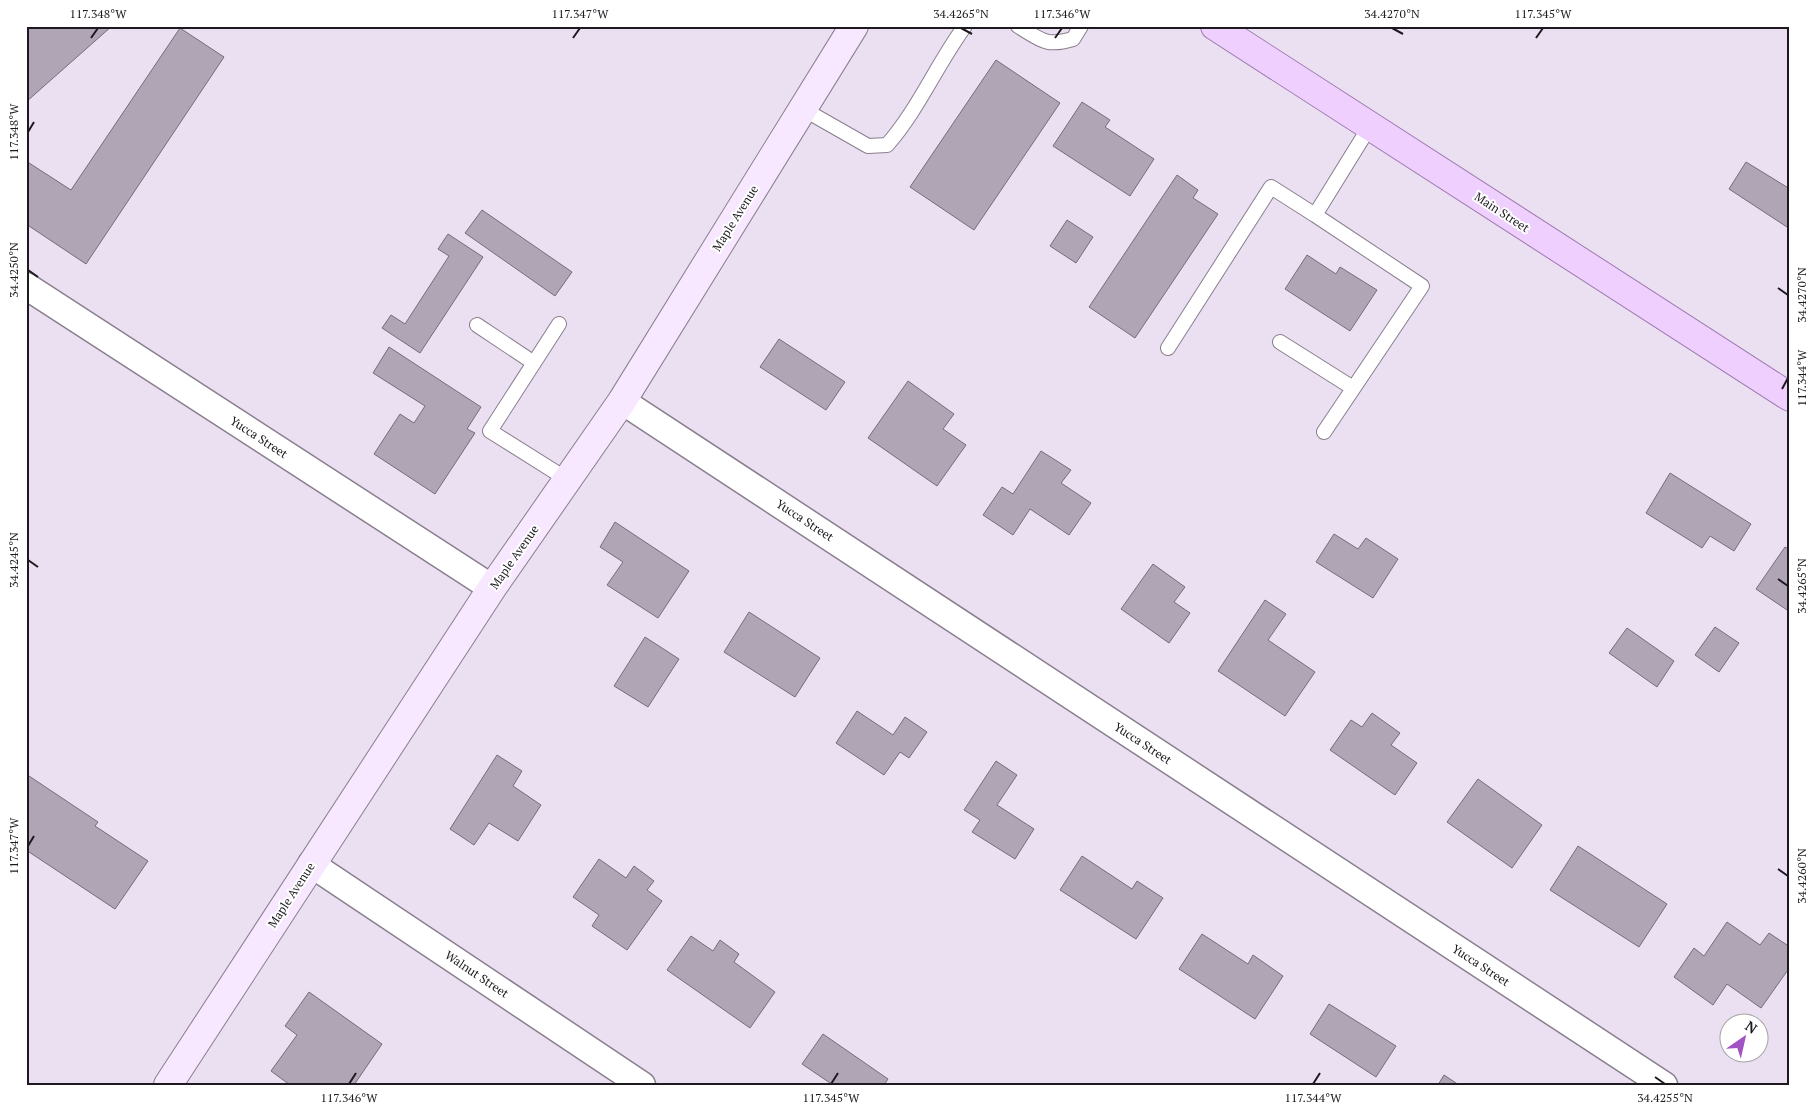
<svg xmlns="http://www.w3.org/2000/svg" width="1816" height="1111" viewBox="0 0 1816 1111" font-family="'PT Serif',serif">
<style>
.building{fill:#b0a5b5;stroke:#756c7b}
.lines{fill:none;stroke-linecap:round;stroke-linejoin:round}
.lane-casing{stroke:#897e8e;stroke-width:16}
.street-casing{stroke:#897e8e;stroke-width:29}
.secondary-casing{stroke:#897e8e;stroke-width:30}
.primary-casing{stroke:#9e7ab0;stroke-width:30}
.lane{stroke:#fff;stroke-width:14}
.street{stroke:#fff;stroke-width:26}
.secondary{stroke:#f7e7ff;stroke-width:28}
.primary{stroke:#efcffe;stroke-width:28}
.ticks{fill:none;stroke:#1d191f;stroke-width:2}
.labels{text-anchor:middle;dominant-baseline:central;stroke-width:4;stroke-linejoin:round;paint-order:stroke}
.street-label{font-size:12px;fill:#1d191f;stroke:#fff}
.neatline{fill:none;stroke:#1d191f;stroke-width:2}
.ticks-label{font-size:12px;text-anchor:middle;fill:#1d191f}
</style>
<rect width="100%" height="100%" fill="#ebe0f1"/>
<path class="building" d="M31 26H112L26 102V30Z
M180 28 224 57 86 264 26 224V161L71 190Z
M996 60 1060 103 974 230 910 187Z
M1082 102 1110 120 1105 127 1154 159 1130 196 1053 146Z
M1746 162 1790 189V229L1729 189Z
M1177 175 1198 190 1193 198 1218 214 1135 338 1089 307Z
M482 210 572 272 555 296 465 233Z
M1067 220 1093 237 1076 263 1050 246Z
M448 234 483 257 420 353 382 328 391 315 405 324 449 256 438 249Z
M1307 255 1336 274 1340 267 1377 290 1350 331 1285 289Z
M779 339 845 382 826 410 760 367Z
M389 347 481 407 467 429 475 433 435 494 374 454 400 414 414 423 425 406 373 373Z
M908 381 954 414 943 429 966 445 937 486 868 438Z
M1041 451 1071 470 1061 483 1091 503 1069 535 1030 509 1013 535 983 515 1002 487 1013 494Z
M1670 473 1751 524 1734 551 1710 536 1702 548 1646 513Z
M615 522 689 571 658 618 607 585 623 562 600 547Z
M1334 534 1358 549 1366 538 1398 559 1373 598 1316 562Z
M1785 547 1790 550V612L1756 589Z
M1153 564 1185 587 1174 602 1190 613 1169 643 1121 609Z
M1265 600 1286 614 1268 640 1315 672 1285 716 1218 671Z
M749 612 820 658 795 697 724 652Z
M1715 627 1739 643 1719 672 1695 655Z
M1627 628 1674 661 1657 687 1609 653Z
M645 637 679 659 648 707 614 686Z
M857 711 893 735 905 717 927 732 909 758 900 752 884 775 836 743Z
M1372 713 1400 733 1391 745 1417 763 1395 795 1330 750 1351 720 1362 727Z
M497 755 522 771 513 786 541 805 518 841 489 823 474 845 450 829Z
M996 761 1017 775 997 805 1034 829 1015 859 972 832 980 820 964 810Z
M26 774 98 822 95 826 148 861 115 909 26 850Z
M1478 779 1542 825 1512 868 1447 822Z
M1578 846 1667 904 1639 947 1550 890Z
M1082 856 1132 889 1137 881 1163 898 1136 939 1060 890Z
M599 859 626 878 634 866 654 881 647 890 662 901 627 950 592 926 599 915 573 897Z
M1727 922 1760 945 1769 933 1790 947V967L1761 1008 1727 984 1713 1005 1674 977 1694 948 1704 956Z
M1202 934 1248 964 1253 955 1283 976 1255 1019 1179 969Z
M691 936 713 951 720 940 739 954 734 962 775 992 750 1028 667 970Z
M309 992 382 1044 354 1085H290L271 1071 297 1035 285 1026Z
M1329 1004 1396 1046 1376 1077 1310 1034Z
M823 1034 888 1079 884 1085H833L802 1064Z
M1444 1075 1459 1085H1438Z"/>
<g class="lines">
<defs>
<path id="lane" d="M1018 26C1041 40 1046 47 1073 39L1081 26
M803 109 868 146 887 145C918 110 937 64 965 26
M559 324 490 431 568 480
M477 325 534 363
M1280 342 1353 388
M1168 348 1271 187 1315 215
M1324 432 1422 286 1315 215 1370 126"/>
<path id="street" d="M26 286 492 588
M622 401 1664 1085
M311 864 642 1085"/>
<path id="secondary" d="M168 1085 492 588 622 401 854 26"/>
<path id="primary" d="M1215 26 1790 397"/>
</defs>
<use href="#lane" class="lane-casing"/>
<use href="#street" class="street-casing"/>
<use href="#secondary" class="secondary-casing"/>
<use href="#primary" class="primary-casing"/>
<use href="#lane" class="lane"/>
<use href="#street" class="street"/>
<use href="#secondary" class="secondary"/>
<use href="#primary" class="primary"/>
</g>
<path class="ticks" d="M961 28 972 34M1392 28 1403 34M91 38 98 28M573 38 580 28M1055 38 1062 28M1536 38 1543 28M28 132 34 122M28 270 38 277M1778 288 1788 295M1782 389 1788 378M28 560 38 567M1778 579 1788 586M28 846 34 836M1778 869 1788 876M1655 1077 1665 1084M349 1084 356 1073M831 1084 838 1073M1313 1084 1320 1073"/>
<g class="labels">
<g class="street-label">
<text transform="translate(1502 212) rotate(33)">Main Street</text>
<text transform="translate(735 218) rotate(-58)">Maple Avenue</text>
<text transform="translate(259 437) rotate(33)">Yucca Street</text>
<text transform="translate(805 520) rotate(33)">Yucca Street</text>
<text transform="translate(514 557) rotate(-55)">Maple Avenue</text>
<text transform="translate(1143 743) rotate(33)">Yucca Street</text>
<text transform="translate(291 895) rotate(-57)">Maple Avenue</text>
<text transform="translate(1481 965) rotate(33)">Yucca Street</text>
<text transform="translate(477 974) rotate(34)">Walnut Street</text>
</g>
</g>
<rect width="1816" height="1111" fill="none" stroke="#ffffff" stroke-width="55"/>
<g transform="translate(1744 1038) rotate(34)"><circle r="24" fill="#ffffff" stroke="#a5a3a5"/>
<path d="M0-4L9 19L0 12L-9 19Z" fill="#a152c3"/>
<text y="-8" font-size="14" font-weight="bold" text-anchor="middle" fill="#1d191f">N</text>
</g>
<rect x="28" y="28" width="1760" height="1056" class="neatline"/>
<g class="ticks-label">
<text x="98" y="18">117.348°W</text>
<text x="580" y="18">117.347°W</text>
<text x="961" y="18">34.4265°N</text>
<text x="1062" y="18">117.346°W</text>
<text x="1392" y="18">34.4270°N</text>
<text x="1543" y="18">117.345°W</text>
<text transform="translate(14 132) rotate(-90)" y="4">117.348°W</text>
<text transform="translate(14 270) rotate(-90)" y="4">34.4250°N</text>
<text transform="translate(1802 295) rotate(-90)" y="4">34.4270°N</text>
<text transform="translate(1802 378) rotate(-90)" y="4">117.344°W</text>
<text transform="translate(14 560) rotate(-90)" y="4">34.4245°N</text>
<text transform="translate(1802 586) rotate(-90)" y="4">34.4265°N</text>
<text transform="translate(14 846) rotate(-90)" y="4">117.347°W</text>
<text transform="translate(1802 876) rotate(-90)" y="4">34.4260°N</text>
<text x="349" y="1102">117.346°W</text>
<text x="831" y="1102">117.345°W</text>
<text x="1313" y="1102">117.344°W</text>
<text x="1665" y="1102">34.4255°N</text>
</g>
</svg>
